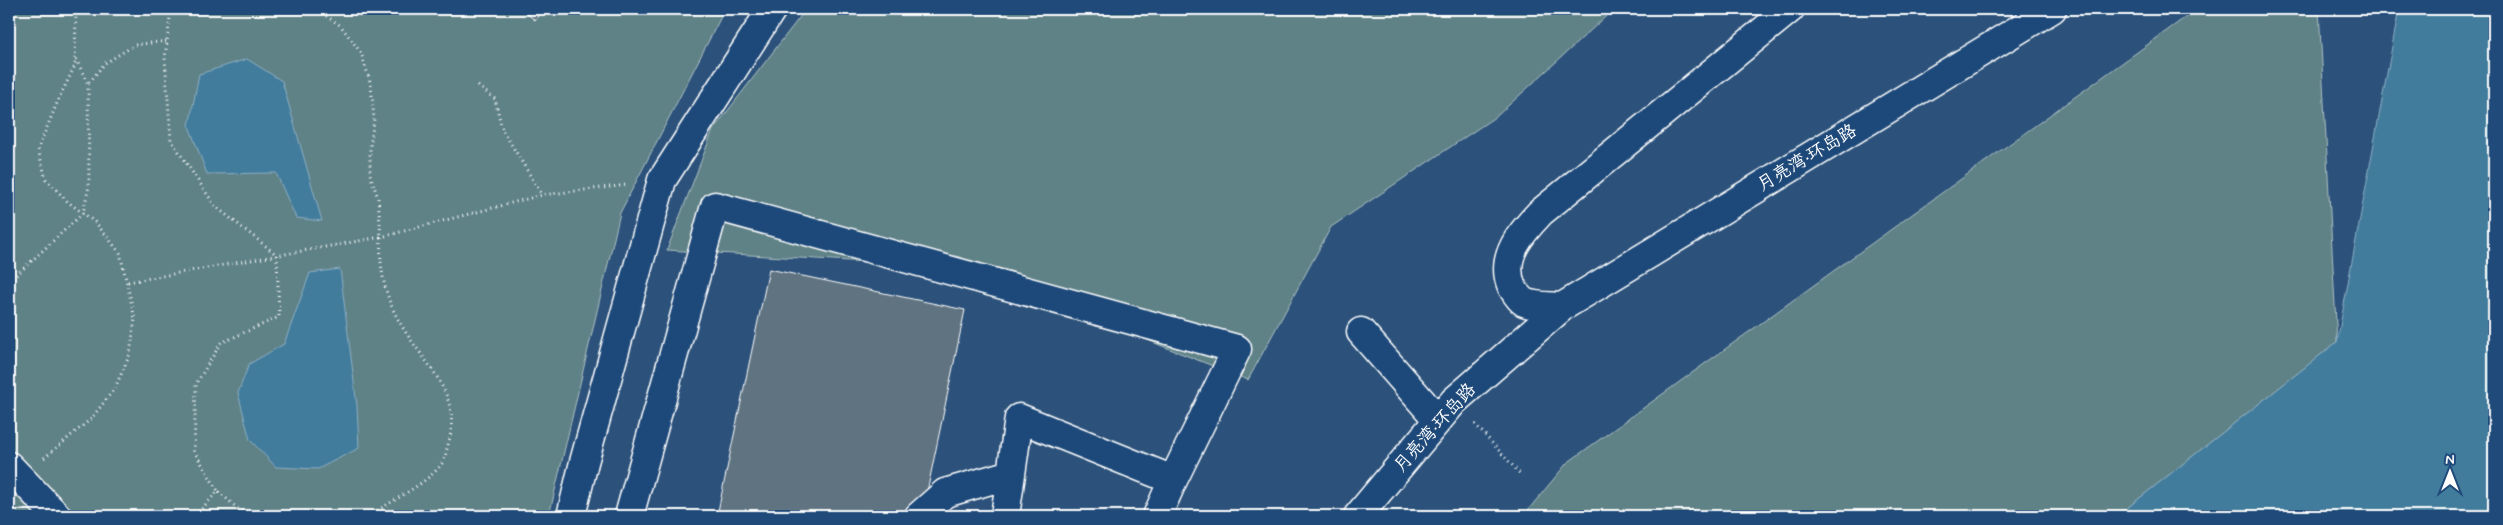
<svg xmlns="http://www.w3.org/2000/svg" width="2503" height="525" viewBox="0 0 2503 525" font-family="Mynerve,'LXGW WenKai TC',sans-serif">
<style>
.green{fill:#5e8287;stroke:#aec0c3}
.water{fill:#427b9c;stroke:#8eb0c4}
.building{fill:#5f7381;stroke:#fff}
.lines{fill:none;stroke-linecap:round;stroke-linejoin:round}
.minor-casing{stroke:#fff;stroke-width:31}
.path{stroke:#fff;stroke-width:3;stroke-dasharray:1 4;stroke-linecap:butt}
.minor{stroke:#1f4a7a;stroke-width:28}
.labels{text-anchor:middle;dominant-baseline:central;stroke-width:4;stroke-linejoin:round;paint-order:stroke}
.street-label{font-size:18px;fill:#fff;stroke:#1f4a7a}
</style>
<rect width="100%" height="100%" fill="#2c527b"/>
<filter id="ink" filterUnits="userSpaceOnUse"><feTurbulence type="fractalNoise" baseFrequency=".02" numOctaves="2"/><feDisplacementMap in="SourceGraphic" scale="10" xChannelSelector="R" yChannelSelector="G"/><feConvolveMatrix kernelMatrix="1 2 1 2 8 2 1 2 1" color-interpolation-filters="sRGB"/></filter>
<g filter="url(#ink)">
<path class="green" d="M9 9H725L620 213 549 516H9Z
M806 9H1614L1498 115 1331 227 1248 380 966 268 667 250 713 130Z
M2197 9H2319L2337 342 2117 516H1523L1567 463Z"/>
<path class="water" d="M2399 9H2494V516H2117L2337 342Z
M247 59 282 81 322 221 296 218 276 173 207 174 189 126 199 74Z
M340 269 357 406 359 448 318 469 276 467 250 440 238 393 249 364 284 344 310 273Z"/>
<path class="building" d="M521 9H543L535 20Z
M769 269 965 310 922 516H717Z"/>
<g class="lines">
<defs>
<path id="minor" d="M1790 9 1540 213C1521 233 1499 258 1512 287 1515 292 1519 299 1524 302 1535 307 1551 306 1562 307L2052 9
M1361 332 1438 420
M9 466 57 516
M571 516 584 462 662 180 772 9
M629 516 715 206 1237 349 1173 480
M919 516 945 493 1011 474
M1005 516 1019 418 1173 480 1157 516
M1358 516 1454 401 1562 307"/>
</defs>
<use href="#minor" class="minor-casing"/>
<path class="path" d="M171 9 165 58 171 140 215 206 277 255 279 317 221 343 196 384 194 451 218 491
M76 59 88 84 105 63 135 45 167 41
M478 86 495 99 502 129 542 195
M9 282 83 213 89 186 88 84
M128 282 381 237 378 198 370 174V147L374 119 371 84 361 53 341 26 316 9
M1475 424 1522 476
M44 458 91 419 115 388 130 354 135 319 120 253 96 223 68 202 46 179 38 149 60 96 75 66 76 9
M195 516 218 491 246 516
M369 516C388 503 426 484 440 466 445 461 446 451 448 445 464 392 422 363 399 321 384 295 379 266 381 237L542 195 627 185"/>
<use href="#minor" class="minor"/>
</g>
</g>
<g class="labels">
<g class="street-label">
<text transform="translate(1807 158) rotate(-31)">月亮湾·环岛路</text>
<text transform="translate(1435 428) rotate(-48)">月亮湾·环岛路</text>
</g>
</g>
<rect width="2503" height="525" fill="none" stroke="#1f4a7a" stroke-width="30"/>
<rect x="15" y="15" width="2473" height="495" fill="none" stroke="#fff" stroke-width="2" filter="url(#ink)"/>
<g transform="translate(2450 472)" stroke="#1f4a7a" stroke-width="4" paint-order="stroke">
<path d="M0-4L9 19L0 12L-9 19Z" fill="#ffffff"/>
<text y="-8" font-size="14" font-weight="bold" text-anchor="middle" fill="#ffffff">N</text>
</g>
</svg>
